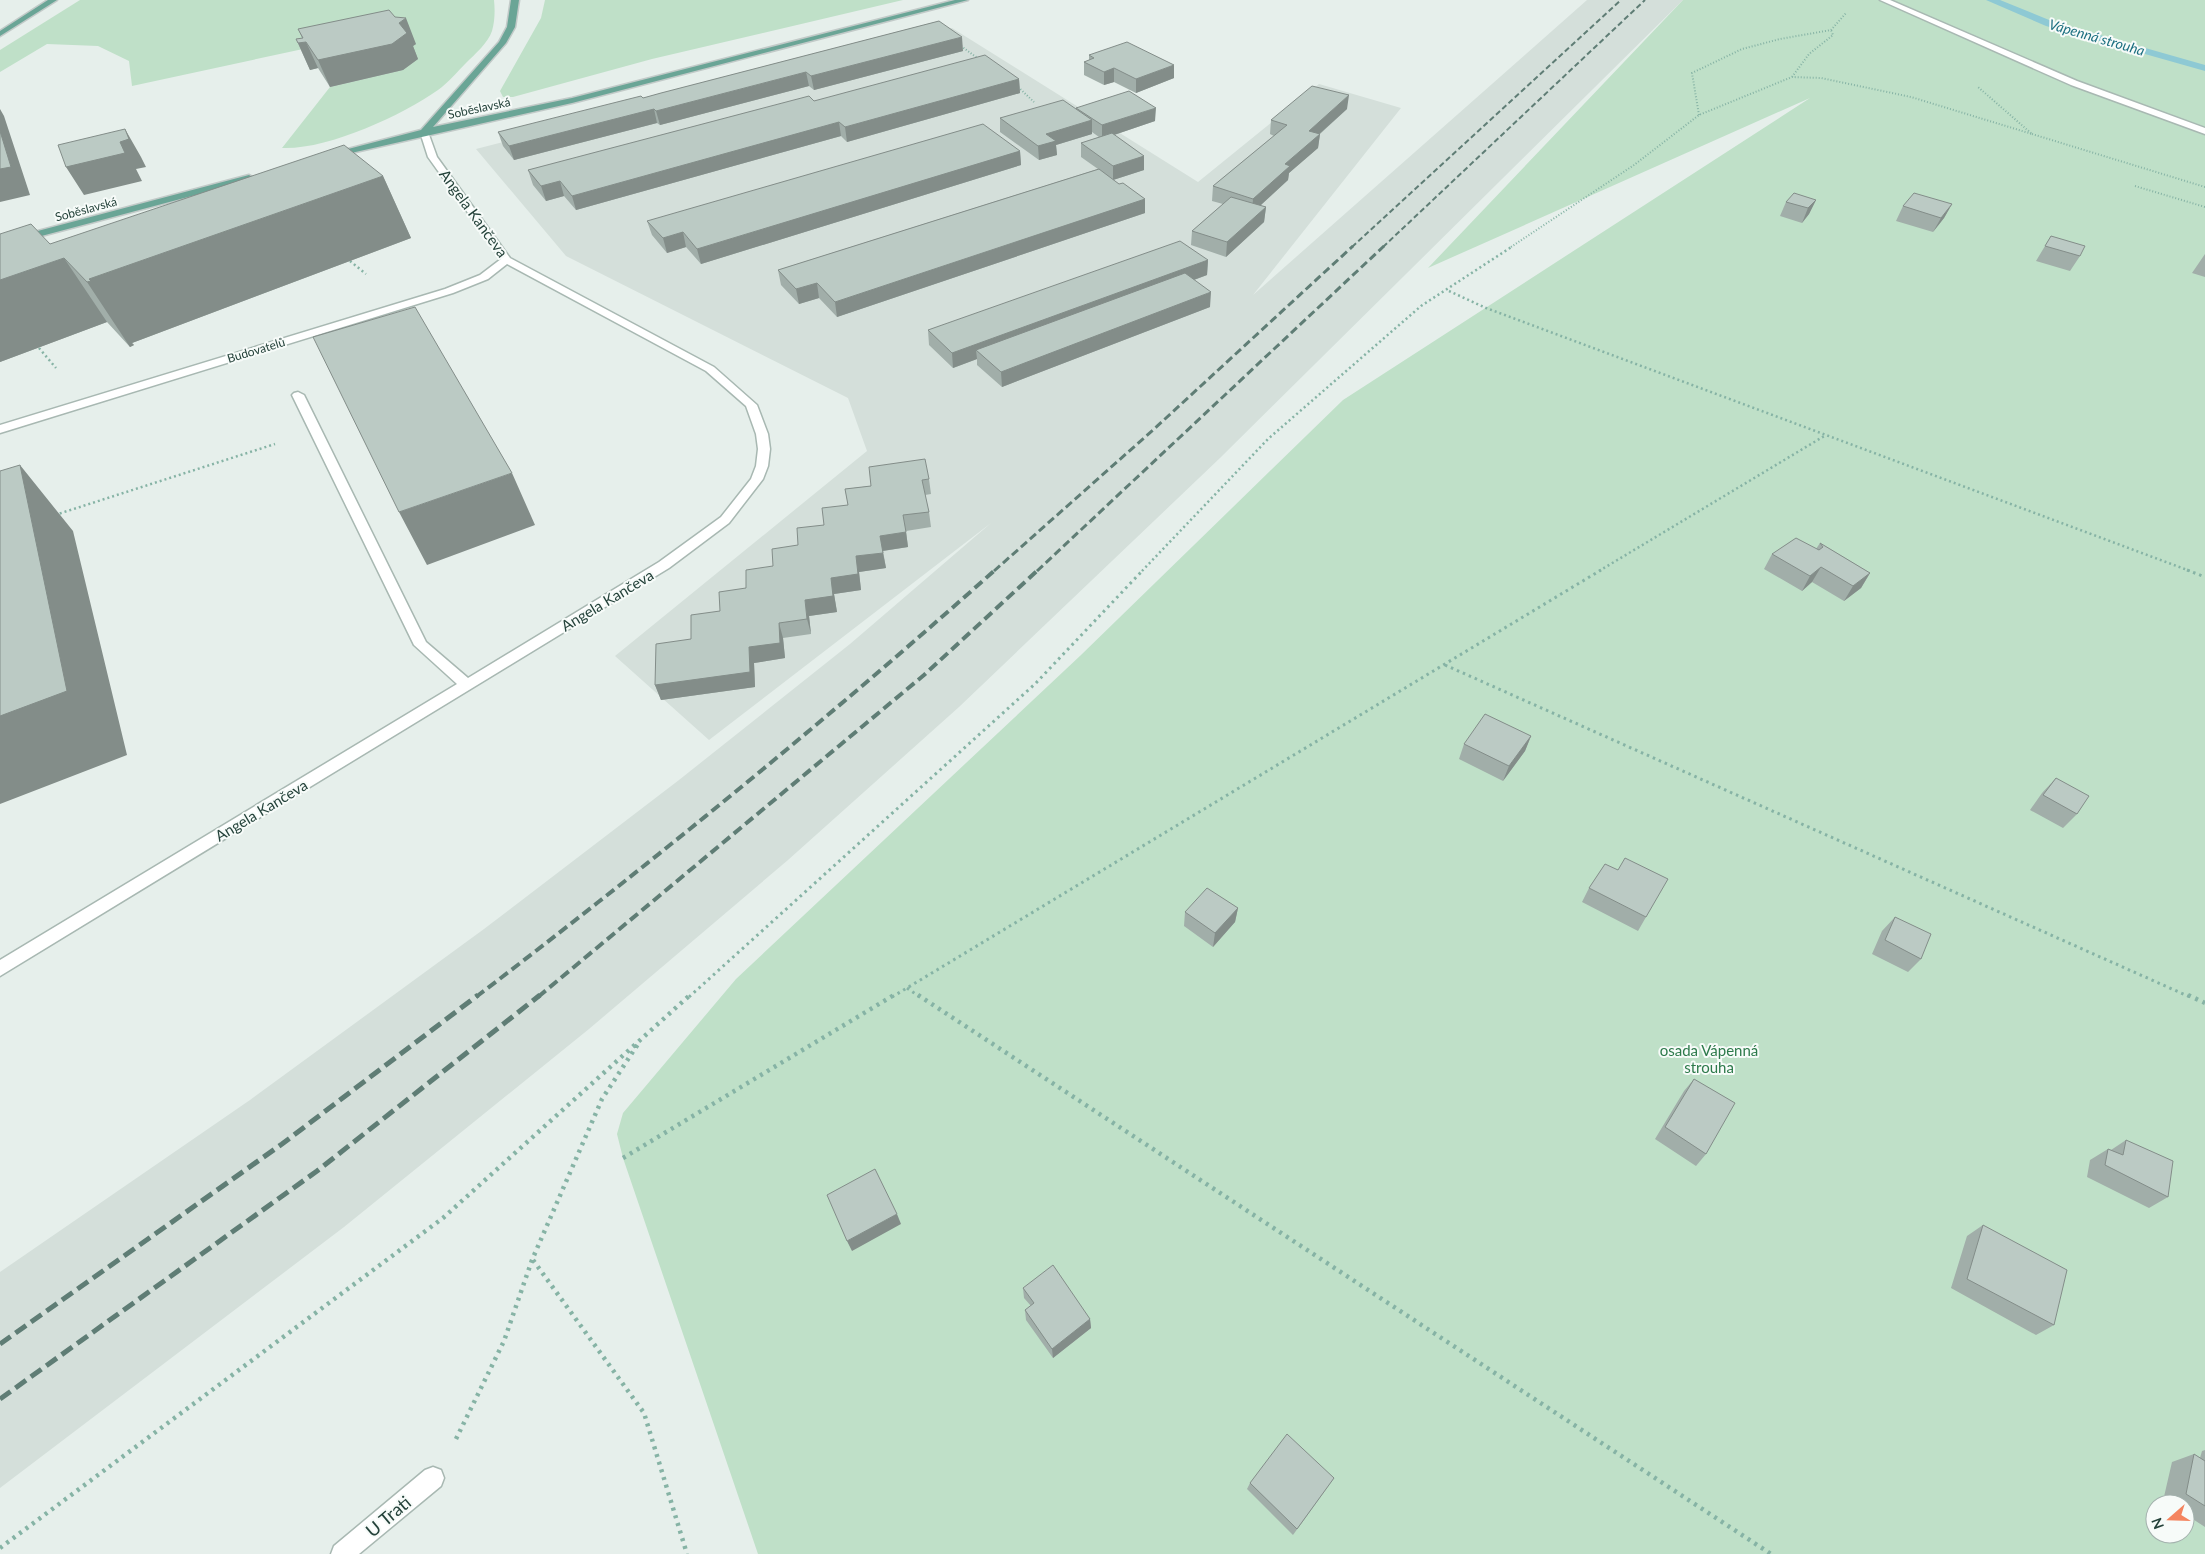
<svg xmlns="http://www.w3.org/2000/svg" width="2205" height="1554" viewBox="0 0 2205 1554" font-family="Lato,sans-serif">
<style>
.built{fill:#d4dfda}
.green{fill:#bfe0c8;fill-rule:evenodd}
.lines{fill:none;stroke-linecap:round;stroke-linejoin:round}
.stream{fill:#8ec9d4;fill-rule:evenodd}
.minor-casing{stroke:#a8b8b2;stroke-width:3}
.major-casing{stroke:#c2cac8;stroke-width:3}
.path-far3{stroke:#86b3a5;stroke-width:2;stroke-dasharray:1 2;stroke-linecap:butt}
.path-far2{stroke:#86b3a5;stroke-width:2.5;stroke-dasharray:2 3;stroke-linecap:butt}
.path-far1{stroke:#86b3a5;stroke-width:3;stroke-dasharray:2.5 4;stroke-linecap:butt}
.path{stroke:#86b3a5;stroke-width:4.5;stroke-dasharray:3 5;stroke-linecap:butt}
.minor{fill:#fff;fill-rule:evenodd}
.major{fill:#6aa596;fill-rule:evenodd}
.rail-far3{stroke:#5f7d75;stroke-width:2;stroke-dasharray:5.5 3;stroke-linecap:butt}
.rail-far2{stroke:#5f7d75;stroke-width:3;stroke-dasharray:8 4;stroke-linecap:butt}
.rail-far1{stroke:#5f7d75;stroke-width:4;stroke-dasharray:10 5;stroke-linecap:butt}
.rail{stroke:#5f7d75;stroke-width:5;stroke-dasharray:13 6;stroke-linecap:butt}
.wall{fill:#a1aea9}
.shaded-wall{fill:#838d89}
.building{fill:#bbcac4;stroke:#838d89}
.labels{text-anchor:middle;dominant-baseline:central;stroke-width:4;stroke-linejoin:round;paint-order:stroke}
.far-street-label{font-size:12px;fill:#24423a;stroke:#f7fbf9}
.far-water-label{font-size:14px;font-style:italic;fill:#1c6f80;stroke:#f7fbf9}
.street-label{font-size:15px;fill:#24423a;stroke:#f7fbf9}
.park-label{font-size:15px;fill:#2d7a4b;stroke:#f7fbf9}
.near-street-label{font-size:18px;fill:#24423a;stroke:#f7fbf9}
</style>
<rect width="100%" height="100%" fill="#e6efeb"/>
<path class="built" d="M1587 0H1683L1220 458 959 707 788 860 589 1029 344 1227 0 1488V1272L250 1100 484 929 679 780 850 644 991 523 709 740 615 656 867 451 848 398 566 256 476 149 952 28 1198 182 1319 84 1401 108 1253 295Z"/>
<path class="green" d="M80 0H494C495 9 495 21 492 31 488 43 475 54 466 63 457 72 448 83 438 90 401 116 327 150 282 148L330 87 402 70 303 49 132 86 129 61 98 46 47 44 0 72V50Z
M545 0H903L652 59 513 97H503L500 91 541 18Z
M1683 0H2205V1554H758L623 1158 617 1134 623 1113 736 979 1081 655 1343 400 1810 98 1428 268ZM2155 1504H2185V1534H2155Z"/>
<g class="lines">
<path class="stream" d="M1986 0H2000L2054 22 2205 65V71L2046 26Z"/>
<defs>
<path id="minor" d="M1880 0H1890L2077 81 2205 128V134L2071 85Z
M424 129 428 132 437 157 510 258 714 367 757 405 768 434 770 449 768 466 763 479 729 523 669 568 0 976V960L457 684 414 645 292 395 294 393 298 392 304 395 426 642 468 678 659 562 721 517 751 479 756 466 758 449 756 434 746 406 706 371 507 264 488 279 453 293 0 433V425L445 289 480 275 501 259 428 157 420 132Z
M433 1467 441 1470 444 1478 441 1486 359 1554H331L334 1546 425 1470Z"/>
<path id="major" d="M48 0H57L0 36V31Z
M511 0H519L515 27 506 43 433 127 572 98 955 0H968L572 103 329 158V154L421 130 499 42 507 27Z
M249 175 254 178 252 180 0 247V241Z"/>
</defs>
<use href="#minor" class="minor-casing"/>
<use href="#major" class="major-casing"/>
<path class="path-far3" d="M961 46 980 60
M1792 77 1809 54 1833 35 1831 30
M1016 85 1034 102
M1699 115 1692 73 1742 49 1780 39 1831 30 1846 13
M2032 134 2205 187
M2135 186 2205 207
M1511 247 1634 165 1699 115 1792 77 1821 78 1911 97 2032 134 1978 87"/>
<path class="path-far2" d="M350 261 366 274
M1449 291 1486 308 2190 571
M39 348 56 368
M55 515 275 444
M1142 571 1268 439 1421 306 1513 246
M1599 571 1826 435"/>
<path class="path-far1" d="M2187 570 2205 577
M1445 665 2190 997
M907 988 920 997
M689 997 1035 684 1143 570
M892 997 1601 570"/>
<path class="path" d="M918 995 1771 1554
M2188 995 2205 1003
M623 1158 894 995
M533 1260 644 1413 687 1554
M456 1439 504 1341 532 1260 602 1099 638 1044
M0 1548 443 1218 690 995"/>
<use href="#minor" class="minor"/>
<use href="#major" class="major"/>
<path class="rail-far3" d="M1352 247 1621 0
M1383 247 1645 0"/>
<path class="rail-far2" d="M994 571 1153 430 1353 246
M1037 571 1384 246"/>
<path class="rail-far1" d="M476 997C654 861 828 719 995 570
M538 997 924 675 1038 570"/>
<path class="rail" d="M0 1344 282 1144 478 995
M0 1399 317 1171 540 995"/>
</g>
<path class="wall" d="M939 21 963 51 814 90 809 86 660 125 657 123 514 160 503 146 498 132 643 98Z
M298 29 416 44 413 46 418 59 403 70 330 87 318 68 310 70 296 39 302 38Z
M1089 55 1174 78 1136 93 1114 82 1104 85 1084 75V62L1089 60Z
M1019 79 1020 93 847 142 841 136 576 210 564 196 546 201 533 185 528 170 814 101Z
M1076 108 1155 121 1114 135 1144 156V170L1113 180 1119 184 1145 199V213L837 317 819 298 799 304 781 285 778 270 1098 169 1081 157V143L1099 137 1092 132V134L1056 145 1057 155 1039 160 1000 132V118L1076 109Z
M1347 109 1320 134 1318 148 1289 173 1288 180 1260 206 1266 207 1264 222 1226 257 1191 245 1192 231 1223 204 1212 201 1213 186 1274 136 1270 134 1271 120Z
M1020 151 1021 165 701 264 686 247 667 253 652 235 647 221Z
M383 176 411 238 132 343 134 345 130 347 107 322 0 362V234L50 244Z
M1816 200 1809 214 1802 223 1780 216 1786 202Z
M1952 204 1944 218 1933 232 1896 221 1903 206Z
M2051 236 2080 256 2070 271 2036 261Z
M2205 254V277L2192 273Z
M1208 260 1207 275 1194 280 1210 307 1002 387 977 365V359L953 368 929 345 928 330Z
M929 479 931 494 925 495 929 512 931 527 906 531 908 547 883 551 886 568 859 572 861 590 834 594 837 612 809 616 811 634 783 638 785 658 754 663 755 687 661 700 655 685 691 639 720 611 746 588 848 505 845 489Z
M1820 543 1870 573 1861 588 1844 601 1812 582 1802 591 1764 569 1772 554 1816 549Z
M1531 736 1525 751 1503 781 1459 759 1464 744Z
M2056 778 2077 814 2063 828 2030 810 2042 793Z
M1589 888 1646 917 1638 931 1582 902Z
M1238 908 1235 922 1213 947 1184 926 1185 912Z
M1895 917 1921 959 1908 972 1872 954 1882 931Z
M1694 1079 1706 1154 1696 1166 1655 1139 1684 1091Z
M2126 1140 2168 1197 2149 1208 2087 1177 2090 1160 2108 1149 2111 1150Z
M1983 1225 2054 1325 2036 1335 1951 1288 1967 1236Z
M1023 1288 1090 1319 1091 1328 1053 1358 1026 1320 1025 1310 1031 1306 1024 1298Z
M2205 1450V1527L2185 1514V1504H2168L2163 1501 2172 1462 2194 1454 2200 1458 2202 1451Z
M1334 1478 1293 1535 1247 1489 1250 1483Z"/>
<path class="shaded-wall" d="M406 18 416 44 413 46 418 59 403 70 330 87 318 60 399 23Z
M962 37 963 51 814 90 811 76Z
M306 42 318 68 310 70 298 43Z
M1174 65V78L1136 93V79Z
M1114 68V82L1104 85V72Z
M806 72 809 86 660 125 656 111Z
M1019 79 1020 93 847 142 845 127Z
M1349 95 1347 109 1307 145 1309 131Z
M1156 108 1155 121 1102 139V125Z
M0 109 4 116 30 195 0 202Z
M654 109 657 123 514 160 509 146Z
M1092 120V134L1056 145 1057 155 1039 160 1038 146 1046 134Z
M839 122 841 136 576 210 572 196Z
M125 129 141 157 146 167 136 169 142 181 84 195 66 167Z
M1320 134 1318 148 1289 173 1288 180 1252 213 1253 199 1285 164Z
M1020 151 1021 165 701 264 697 249Z
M1144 156V170L1113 180V166Z
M383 176 411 238 132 343 134 345 130 347 87 282 89 279Z
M560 181 564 196 546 201 541 186Z
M1145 199V213L837 317 835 302Z
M1816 200 1809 214 1802 223 1808 208Z
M1952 204 1944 218 1933 232 1941 218Z
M1266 207 1264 222 1226 257 1227 242Z
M683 232 686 247 667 253 663 238Z
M64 258 107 322 0 362V280Z
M1208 260 1207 275 984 357 976 350 977 359 953 368 952 353Z
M817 283 819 298 799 304 796 289Z
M1211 292 1210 307 1002 387 1001 372Z
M20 465 73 531 127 755 0 804V716Z
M512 473 535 525 427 565 399 512Z
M906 532 908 547 882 551 880 536Z
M883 553 886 568 859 572 861 590 834 594 837 612 809 616 811 634 807 619 805 600 856 556Z
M1821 567 1812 582 1802 591 1810 576Z
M1870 573 1861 588 1844 601 1853 586Z
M779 623 783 638 785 658 754 663 755 687 661 700 655 685 749 647Z
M1531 736 1525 751 1503 781 1509 766Z
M1238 908 1235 922 1213 947 1215 933Z
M897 1214 901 1224 852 1251 847 1241Z
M1090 1319 1091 1328 1053 1358 1052 1349Z"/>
<path class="building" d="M389 10 395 17 406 18 399 23 407 33 392 44 318 60 306 42 298 43 296 39 303 38 298 29Z
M939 21 962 37 811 76 806 72 656 111 654 109 509 146 498 132 641 96 643 98 661 93Z
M1127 42 1174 65 1136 79 1114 68 1104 72 1084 62 1094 58 1089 55Z
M985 55 1019 79 845 127 839 122 572 196 560 181 541 186 528 170 809 96 814 101Z
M1312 86 1349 95 1309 131 1320 134 1285 164 1290 166 1253 199 1213 186 1287 125 1271 120Z
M1129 91 1156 108 1102 125 1076 108Z
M1063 100 1092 120 1046 134 1056 141 1038 146 1000 118Z
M983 124 1020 151 697 249 683 232 663 238 647 221Z
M125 129 129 139 120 142 125 153 66 167 58 145Z
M0 131 11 167 0 169Z
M1112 133 1144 156 1113 166 1081 143Z
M344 145 383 176 89 279 91 281 87 282 64 258 0 280V234L31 224 50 244Z
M1099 169 1119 184 1123 183 1145 199 835 302 817 283 796 289 778 270Z
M1794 193 1816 200 1808 208 1786 202Z
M1914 193 1952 204 1941 218 1903 206Z
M1231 197 1266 207 1227 242 1192 231Z
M2051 236 2085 246 2080 256 2045 246Z
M1180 241 1208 260 952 353 928 330Z
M1185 273 1211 292 1001 372 976 350Z
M415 307 512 473 399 512 313 337Z
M925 459 929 479 922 480 929 512 903 515 906 532 880 536 883 553 856 556 858 574 831 578 833 596 805 600 807 619 779 623 780 643 749 647 750 672 655 685 656 644 691 639V615L720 611 719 592 746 588V570L773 566 772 549 798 545 797 528 824 525 822 508 848 505 845 489 871 486 869 467Z
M20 465 67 691 0 716V471Z
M1796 538 1819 550 1823 547 1820 543 1870 573 1853 586 1821 567 1810 576 1772 554Z
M1485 714 1531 736 1509 766 1464 744Z
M2056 778 2089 796 2077 814 2043 795Z
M1625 858 1668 879 1646 917 1589 888 1605 864 1618 870Z
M1207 888 1238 908 1215 933 1185 912Z
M1895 917 1931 934 1921 959 1885 940Z
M1694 1079 1735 1103 1706 1154 1665 1127Z
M2126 1140 2173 1161 2168 1197 2105 1165 2108 1149 2123 1155Z
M875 1169 897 1214 847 1241 827 1195Z
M1983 1225 2067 1270 2054 1325 1967 1279Z
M1053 1265 1090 1319 1052 1349 1025 1310 1034 1303 1023 1288Z
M1287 1434 1334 1478 1297 1529 1250 1483Z
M2194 1454 2205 1461V1506L2186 1494Z"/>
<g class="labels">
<g class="far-street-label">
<text transform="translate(479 108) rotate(-12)">Soběslavská</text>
<text transform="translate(86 209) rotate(-15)">Soběslavská</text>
<text transform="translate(256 350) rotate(-17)">Budovatelů</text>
</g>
<g class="far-water-label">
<text transform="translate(2097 37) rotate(16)">Vápenná strouha</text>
</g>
<g class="street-label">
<text transform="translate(474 213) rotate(54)">Angela Kančeva</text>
<text transform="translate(607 600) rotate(-31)">Angela Kančeva</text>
<text transform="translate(261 810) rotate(-31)">Angela Kančeva</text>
</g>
<g class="park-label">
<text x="1709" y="1050">osada Vápenná<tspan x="1709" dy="17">strouha</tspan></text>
</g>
<g class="near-street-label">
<text transform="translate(388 1516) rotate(-40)">U Trati</text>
</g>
</g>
<g transform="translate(2170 1519) rotate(250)"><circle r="24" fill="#f7fbf9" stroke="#a3b1ad"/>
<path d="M0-4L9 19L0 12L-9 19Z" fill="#f4845f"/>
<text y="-8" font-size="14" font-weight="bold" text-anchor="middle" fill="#24423a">N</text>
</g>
</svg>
